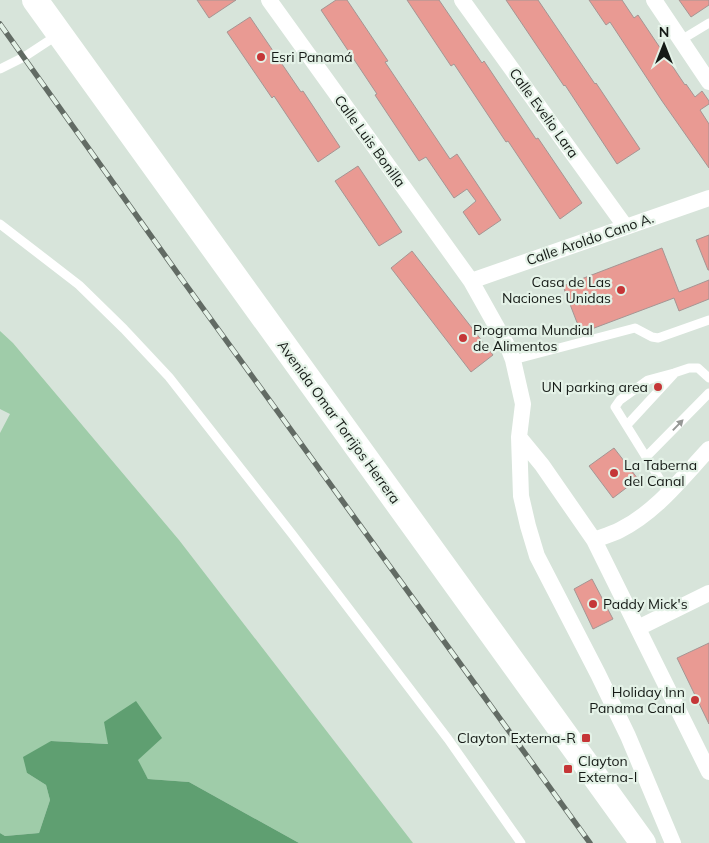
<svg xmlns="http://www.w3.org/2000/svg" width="709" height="843" viewBox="0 0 709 843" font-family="Mulish,sans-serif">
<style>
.green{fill:#9fcca9}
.water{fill:#5f9f71}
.building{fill:#e99a93;stroke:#a59593}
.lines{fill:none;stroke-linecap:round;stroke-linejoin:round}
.lane{stroke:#fff;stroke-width:9}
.street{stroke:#fff;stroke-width:16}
.primary{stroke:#fff;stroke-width:26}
.rail-casing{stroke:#626b64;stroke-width:5.5}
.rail{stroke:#e4f2e7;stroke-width:4;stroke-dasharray:11;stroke-linecap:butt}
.oneway{fill:#969896}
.poi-dot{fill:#c53637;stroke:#e4f2e7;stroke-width:2}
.labels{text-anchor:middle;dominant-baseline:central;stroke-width:4.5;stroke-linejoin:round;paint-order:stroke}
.poi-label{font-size:14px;fill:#151a16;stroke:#e4f2e7;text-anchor:start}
.street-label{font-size:14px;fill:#151a16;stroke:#e4f2e7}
</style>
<rect width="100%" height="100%" fill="#d7e4da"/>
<path class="green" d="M0 331 13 343 179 540 413 843H299L189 782 148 779 137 760 109 744 51 741 27 773 46 785 50 800 39 833 5 836 0 833V433L10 414 0 409Z"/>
<path class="water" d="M136 701 162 738 138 760 148 779 189 782 299 843H0V833L5 836 39 833 50 800 46 785 27 773 23 757 51 741 108 744 104 722Z"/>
<path class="building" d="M197 0H236L209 18Z
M336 0H347L388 61 385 62 450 159 457 154 501 220 479 235 463 212 476 201 467 189 454 198 426 157 419 161 375 95 377 94 321 10Z
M407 0H439L482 63 484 61 536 139 538 138 582 203 560 219 508 141 506 142 454 64 451 66Z
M506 0H538L595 84 596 83 640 149 617 164 565 85 564 86Z
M589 0H622L634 18 638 15 685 85 686 84 695 97 702 91 709 101V104L700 110 709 124V168L662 101 610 22 606 25Z
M679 0H709V5L691 17Z
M250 17 301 92 303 91 340 147 318 162 274 96 272 98 227 32Z
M358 166 402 232 379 246 335 181Z
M709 235V270H708L696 240Z
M662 248 679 292 709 280V299L679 311 674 298 581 333 563 286Z
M412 251 493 355 471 372 391 268Z
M614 448 638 479 613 498 589 466Z
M592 579 613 619 593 629 574 589Z
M709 643V724L677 658Z"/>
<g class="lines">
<path class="lane" d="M681 40 709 23
M0 69 24 57 59 34
M0 224 79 285 124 329 169 377 292 534 448 739 521 843
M513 360 635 328 652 337 658 338 709 320
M627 425 674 374
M646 457 709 393
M669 494 615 407 620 400 648 380 674 373 689 368H698L709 378"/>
<path class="street" d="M269 0 471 281 508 347 513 360 523 404 519 437 542 465 594 540 709 772
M462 0 625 226
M654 0 709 82
M471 281 709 198
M519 437 521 496 528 526 537 556 598 674 628 736 673 843
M594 540C602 537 612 534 620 530 656 512 682 478 709 449
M638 628 709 593"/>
<path class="primary" d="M35 0 643 843"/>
<defs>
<path id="rail" d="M0 24 181 278 590 843"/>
</defs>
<use href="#rail" class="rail-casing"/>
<use href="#rail" class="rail"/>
</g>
<defs><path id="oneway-solid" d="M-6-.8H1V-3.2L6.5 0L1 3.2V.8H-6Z" transform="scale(1.25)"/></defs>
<use class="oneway" href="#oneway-solid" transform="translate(678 425) rotate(-46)"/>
<g class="poi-dot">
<circle cx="261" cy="57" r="5"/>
<circle cx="621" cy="290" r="5"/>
<circle cx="463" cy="338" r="5"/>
<circle cx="658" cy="387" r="5"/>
<circle cx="614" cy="473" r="5"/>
<circle cx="593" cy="604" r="5"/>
<circle cx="695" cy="700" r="5"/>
<rect x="581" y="733" width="10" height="10" rx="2.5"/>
<rect x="563" y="764" width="10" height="10" rx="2.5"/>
</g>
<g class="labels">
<g class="poi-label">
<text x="271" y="57">Esri Panamá</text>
<text x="611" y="282" text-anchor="end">Casa de Las<tspan x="611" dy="16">Naciones Unidas</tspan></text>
<text x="473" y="330">Programa Mundial<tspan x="473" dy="16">de Alimentos</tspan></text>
<text x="648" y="387" text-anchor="end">UN parking area</text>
<text x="624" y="465">La Taberna<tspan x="624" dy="16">del Canal</tspan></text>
<text x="603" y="604">Paddy Mick's</text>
<text x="685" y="692" text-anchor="end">Holiday Inn<tspan x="685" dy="16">Panama Canal</tspan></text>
<text x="576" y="738" text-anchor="end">Clayton Externa-R</text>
<text x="578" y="761">Clayton<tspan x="578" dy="16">Externa-I</tspan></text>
</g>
<g class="street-label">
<text transform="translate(544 113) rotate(54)">Calle Evelio Lara</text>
<text transform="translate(370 141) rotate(54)">Calle Luis Bonilla</text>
<text transform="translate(590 239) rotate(-19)">Calle Aroldo Cano A.</text>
<text transform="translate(339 422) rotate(54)">Avenida Omar Torrijos Herrera</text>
</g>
</g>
<g transform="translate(664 45)" stroke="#e4f2e7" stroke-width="4" paint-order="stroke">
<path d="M0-4L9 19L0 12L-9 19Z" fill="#151a16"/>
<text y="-8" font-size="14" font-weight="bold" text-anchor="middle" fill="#151a16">N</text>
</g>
</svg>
